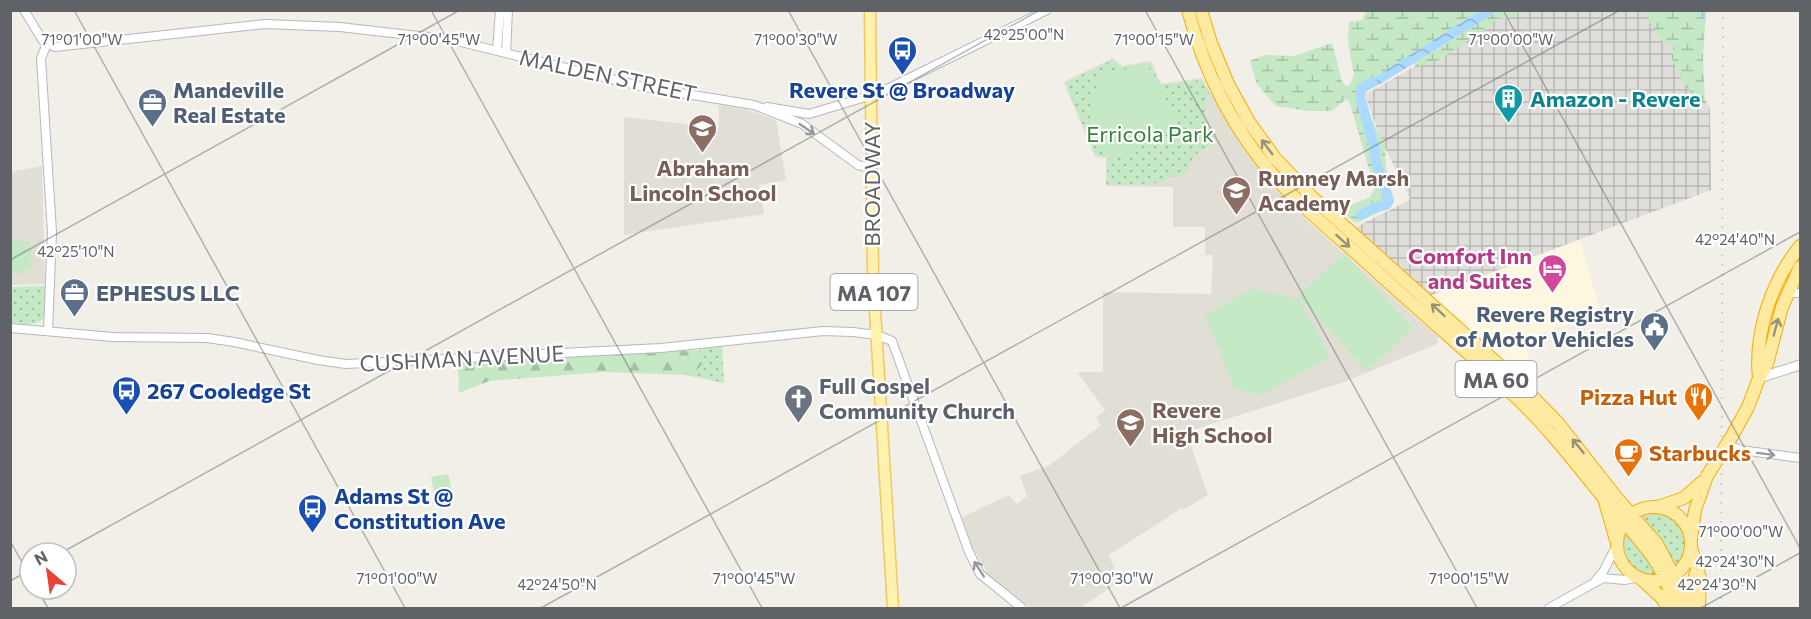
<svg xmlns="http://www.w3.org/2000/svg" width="1811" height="619" viewBox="0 0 1811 619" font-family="Commissioner,sans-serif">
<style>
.commercial{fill:#fef7e0}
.industrial{fill:url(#industrial-grid)}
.education{fill:#e1ded6}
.grass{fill:url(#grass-dots)}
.forest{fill:url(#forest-firs)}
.wetland{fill:url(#wetland-marsh)}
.pitch{fill:#c5e8c5}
.water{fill:url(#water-waves)}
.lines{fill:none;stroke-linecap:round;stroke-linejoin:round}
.stream{stroke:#aadaff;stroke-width:1.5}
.river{stroke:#aadaff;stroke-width:10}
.tertiary-casing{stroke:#b5b8bc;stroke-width:10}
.secondary-casing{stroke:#b6babf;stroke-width:11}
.primary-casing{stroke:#f2c960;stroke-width:13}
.trunk-casing{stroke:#f9ab00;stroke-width:14}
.tertiary{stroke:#fff;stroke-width:8}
.secondary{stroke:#fff;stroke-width:9}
.primary{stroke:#fff2af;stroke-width:10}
.trunk{stroke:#feeaa1;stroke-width:12}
.rail{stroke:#b6b7b8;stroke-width:1.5;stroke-dasharray:1.5 8;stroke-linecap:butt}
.trunk-bridge-casing{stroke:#f9ab00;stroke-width:14;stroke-linecap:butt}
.trunk-bridge{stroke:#feeaa1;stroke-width:12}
.oneway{stroke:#979a9d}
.oneway2{stroke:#97927c}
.ticks{fill:none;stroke:#5f6368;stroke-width:1.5;stroke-opacity:0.45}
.labels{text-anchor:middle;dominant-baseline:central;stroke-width:4.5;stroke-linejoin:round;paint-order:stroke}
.shield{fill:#fff;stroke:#8f9295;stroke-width:1.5}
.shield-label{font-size:21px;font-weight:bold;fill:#5f6368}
.street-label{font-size:22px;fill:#5f6368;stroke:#fff}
.service-label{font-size:22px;font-weight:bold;fill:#4e5e75;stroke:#fff;text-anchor:start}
.transit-label{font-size:22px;font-weight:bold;fill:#164399;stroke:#fff;text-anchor:start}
.culture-label{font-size:22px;font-weight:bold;fill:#0d838f;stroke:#fff;text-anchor:start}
.park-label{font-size:22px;fill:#348238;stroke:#fff}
.education-label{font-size:22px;font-weight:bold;fill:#785e54;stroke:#fff;text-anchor:start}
.hotel-label{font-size:22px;font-weight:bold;fill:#b23c85;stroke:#fff;text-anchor:end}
.worship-label{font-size:22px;font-weight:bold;fill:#5b616d;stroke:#fff;text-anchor:start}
.food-label{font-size:22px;font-weight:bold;fill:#c56008;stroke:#fff;text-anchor:end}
.ticks-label{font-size:15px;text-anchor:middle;fill:#5f6368;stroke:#fff;stroke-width:4.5;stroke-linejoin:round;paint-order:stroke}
</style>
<defs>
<pattern id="industrial-grid" width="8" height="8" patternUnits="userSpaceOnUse" patternTransform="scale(1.5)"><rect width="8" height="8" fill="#e0deda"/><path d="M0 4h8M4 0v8" fill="none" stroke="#b9b8b5"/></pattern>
<pattern id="grass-dots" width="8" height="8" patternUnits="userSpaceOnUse" patternTransform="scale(1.5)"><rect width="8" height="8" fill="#c5e8c5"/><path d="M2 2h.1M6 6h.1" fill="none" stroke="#a3c0a4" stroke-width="1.8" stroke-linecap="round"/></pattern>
<pattern id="forest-firs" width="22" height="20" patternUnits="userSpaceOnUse" patternTransform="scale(1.5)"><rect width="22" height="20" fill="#c5e8c5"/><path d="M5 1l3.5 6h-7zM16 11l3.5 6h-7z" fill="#a3c0a4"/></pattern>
<pattern id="wetland-marsh" width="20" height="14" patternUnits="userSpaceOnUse" patternTransform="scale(1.5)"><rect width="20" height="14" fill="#c5e8c5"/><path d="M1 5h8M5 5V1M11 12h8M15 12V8" fill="none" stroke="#a3c0a4"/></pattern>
<pattern id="water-waves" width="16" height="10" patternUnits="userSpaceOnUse" patternTransform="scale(1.5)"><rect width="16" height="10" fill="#aadaff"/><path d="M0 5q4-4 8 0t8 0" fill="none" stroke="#8eb4d2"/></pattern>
</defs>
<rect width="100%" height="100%" fill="#f1efe8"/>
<path class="commercial" d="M1580 240 1601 314 1533 335 1526 343 1530 363 1516 377 1429 296Z"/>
<path class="industrial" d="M1510 11H1653L1710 108 1711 190 1429 296 1352 229 1406 202 1410 198 1382 142 1365 95Z"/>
<path class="education" d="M1113 58 1122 66 1151 61 1161 84 1202 78 1244 150 1275 189 1315 228 1438 337 1437 344 1344 382 1186 432 1208 495 1183 510 1182 508 1109 555 1120 581 1080 608H1031L988 574 972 546 962 517 1009 495 1017 504 1027 496 1020 476 1050 465 1101 425 1096 418 1105 410 1077 372H1103V292L1211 294 1213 255H1205V227H1173V187L1106 186V158L1095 157 1064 82Z
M719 105 745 109 776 120 786 180 759 185 764 214 624 235V117L719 128Z
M42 166 45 284 11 285 10 172Z"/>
<path class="grass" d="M1113 60 1121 67 1150 63 1160 85 1202 80 1209 93C1202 118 1203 121 1216 143 1200 151 1191 153 1188 173L1171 177 1161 183 1106 185 1108 157 1096 156 1065 83Z
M45 286 44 317C37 328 22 323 11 323L10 287Z
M722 344 724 383 686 375 699 368 703 360 699 350Z
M1649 512C1679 511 1699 544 1675 566L1660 539 1641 515Z
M1625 530 1639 546 1656 575C1629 574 1618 556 1625 530Z"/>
<path class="forest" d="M699 350 703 361 702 364 699 368 686 375 603 372 489 381 459 393 458 363Z"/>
<path class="wetland" d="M1366 11H1479L1375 77 1367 79 1361 89 1365 92 1363 97 1365 108 1385 144 1386 168 1394 202 1390 207 1356 223 1342 212 1353 204 1370 197 1374 189 1373 183 1350 103 1346 99 1332 111H1308L1276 106 1257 84 1250 61 1264 55 1294 56 1332 43 1342 81 1345 85 1349 86 1354 75 1348 43 1349 22 1362 20Z
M1498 11H1522L1506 19 1498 18 1487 28 1439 60 1419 66 1413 64Z
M1643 11H1706L1703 56 1705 105C1694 103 1672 65 1671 54L1675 48 1670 43 1666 45 1663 43Z"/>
<path class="pitch" d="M1148 67 1178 124 1177 130 1114 159 1095 144 1089 124 1094 92 1105 71Z
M11 240 30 242 32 267 25 273H11Z
M1344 253 1413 328 1367 371 1298 296Z
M1252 289 1299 299 1330 357 1261 395 1234 388 1205 315Z
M448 474 453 497 436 501 431 477Z"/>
<path class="water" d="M1479 11H1498L1382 83 1365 92 1361 89 1362 83 1375 77Z"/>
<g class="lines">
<path class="stream" d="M1704 22 1705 10"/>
<path class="river" d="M1361 215 1373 208 1386 205 1389 200 1376 162 1374 146 1360 97 1362 88 1372 82"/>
<defs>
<path id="tertiary" d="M24 10 43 41 55 47 265 24 340 27 453 40 644 87 754 105 802 124 858 165 872 168
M47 44 41 58 52 232 48 331
M497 51 500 10
M506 53 508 10
M767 107 809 114 879 93 1047 10
M1788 293H1800
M10 328 113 337 207 338 234 342 318 360 346 364 661 348 823 331 853 332 877 335 892 341 969 552 980 574 1022 608
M1727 444 1741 450 1800 458
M1596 580 1603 572 1617 545
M1549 608 1603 578 1625 580 1638 577"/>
<path id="secondary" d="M1759 378 1800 365"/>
<path id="primary" d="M870 10 873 278 893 608"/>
<path id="trunk" d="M1188 10C1205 75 1236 135 1282 185 1308 212 1338 237 1366 262 1417 309 1471 354 1521 402 1553 433 1579 468 1607 502 1633 535 1669 564 1673 608
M1201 10 1211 43 1228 84 1249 122 1275 158 1313 198 1519 383 1558 423 1616 497 1657 544 1679 586 1682 608
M1759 378C1754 332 1772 281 1800 246
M1732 436 1748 407 1759 378 1767 364 1782 307 1800 267
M1605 502 1616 540
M1658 507 1684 498 1702 482
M1617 544a37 37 0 1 1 74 0a37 37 0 1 1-74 0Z
M1691 539 1695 510 1707 476
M1691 547 1700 578 1699 608
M1640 578 1661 597 1668 608
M1687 608 1696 572"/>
</defs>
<use href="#tertiary" class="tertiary-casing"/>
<use href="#secondary" class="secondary-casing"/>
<use href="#primary" class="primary-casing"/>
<use href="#trunk" class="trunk-casing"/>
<use href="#tertiary" class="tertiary"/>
<use href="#secondary" class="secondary"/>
<use href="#primary" class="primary"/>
<use href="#trunk" class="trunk"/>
<path class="rail" d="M1721 608 1723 10"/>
<defs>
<path id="trunk-bridge" d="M1707 476 1732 436"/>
</defs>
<use href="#trunk-bridge" class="trunk-bridge-casing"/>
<use href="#trunk-bridge" class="trunk-bridge"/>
</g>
<defs><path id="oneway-shaft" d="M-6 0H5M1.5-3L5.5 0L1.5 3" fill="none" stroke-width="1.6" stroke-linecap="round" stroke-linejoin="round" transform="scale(1.5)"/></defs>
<g class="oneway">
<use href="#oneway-shaft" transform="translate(807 129) rotate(34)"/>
<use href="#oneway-shaft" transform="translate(1766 454) rotate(7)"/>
<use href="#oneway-shaft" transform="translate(979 569) rotate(-123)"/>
</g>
<g class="oneway2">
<use href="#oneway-shaft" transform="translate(1267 147) rotate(-127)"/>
<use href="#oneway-shaft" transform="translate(1343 241) rotate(42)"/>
<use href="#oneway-shaft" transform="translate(1438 310) rotate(-138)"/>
<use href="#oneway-shaft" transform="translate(1776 327) rotate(-75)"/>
<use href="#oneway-shaft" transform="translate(1578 446) rotate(-129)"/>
</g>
<path class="ticks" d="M74 10 405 608M431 10 762 608M788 10 1120 608M1145 10 1477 608M1503 10 1800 548M10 260 460 10M10 541 30 576M61 553 1040 10M10 581 30 570M37 589 48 608M541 608 1620 10M1121 608 1800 232M1701 608 1800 553"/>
<defs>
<symbol id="bus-pin" viewBox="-11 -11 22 30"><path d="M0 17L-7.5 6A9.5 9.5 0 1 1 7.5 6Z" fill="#1a4fb4" stroke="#fff"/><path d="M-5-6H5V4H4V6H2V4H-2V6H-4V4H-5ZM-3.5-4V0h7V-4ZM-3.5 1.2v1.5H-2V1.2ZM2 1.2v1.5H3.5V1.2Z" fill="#fff"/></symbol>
<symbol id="building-pin" viewBox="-11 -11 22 30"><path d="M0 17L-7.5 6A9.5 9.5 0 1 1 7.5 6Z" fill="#0f9aa8" stroke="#fff"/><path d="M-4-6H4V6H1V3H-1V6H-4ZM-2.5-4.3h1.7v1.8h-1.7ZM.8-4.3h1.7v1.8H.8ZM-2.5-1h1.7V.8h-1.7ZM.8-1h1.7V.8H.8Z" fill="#fff"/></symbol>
<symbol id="office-pin" viewBox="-11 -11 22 30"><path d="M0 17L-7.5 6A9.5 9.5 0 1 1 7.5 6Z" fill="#5c6f8a" stroke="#fff"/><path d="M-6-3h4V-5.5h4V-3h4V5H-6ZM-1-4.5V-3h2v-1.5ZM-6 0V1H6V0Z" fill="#fff"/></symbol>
<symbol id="school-pin" viewBox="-11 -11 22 30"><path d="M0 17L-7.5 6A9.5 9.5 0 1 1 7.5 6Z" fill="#8d6e63" stroke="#fff"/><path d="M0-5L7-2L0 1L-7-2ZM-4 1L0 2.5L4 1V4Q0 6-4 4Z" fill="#fff"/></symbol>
<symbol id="hotel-pin" viewBox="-11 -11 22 30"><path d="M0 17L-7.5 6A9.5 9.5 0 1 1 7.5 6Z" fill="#d1479c" stroke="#fff"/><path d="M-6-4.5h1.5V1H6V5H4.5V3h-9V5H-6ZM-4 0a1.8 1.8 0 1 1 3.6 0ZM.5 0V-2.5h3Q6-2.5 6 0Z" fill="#fff"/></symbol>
<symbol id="civic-pin" viewBox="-11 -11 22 30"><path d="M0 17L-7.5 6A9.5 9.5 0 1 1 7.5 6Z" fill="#5c6f8a" stroke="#fff"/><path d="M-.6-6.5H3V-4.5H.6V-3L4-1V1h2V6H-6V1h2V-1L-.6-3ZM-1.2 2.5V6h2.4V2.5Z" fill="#fff"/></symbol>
<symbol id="restaurant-pin" viewBox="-11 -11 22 30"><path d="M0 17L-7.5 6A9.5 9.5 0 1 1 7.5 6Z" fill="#e8710a" stroke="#fff"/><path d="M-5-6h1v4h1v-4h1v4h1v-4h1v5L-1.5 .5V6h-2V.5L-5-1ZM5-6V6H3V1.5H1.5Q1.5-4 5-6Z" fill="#fff"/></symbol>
<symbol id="church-pin" viewBox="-11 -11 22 30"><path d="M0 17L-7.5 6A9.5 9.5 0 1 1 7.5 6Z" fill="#6b7280" stroke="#fff"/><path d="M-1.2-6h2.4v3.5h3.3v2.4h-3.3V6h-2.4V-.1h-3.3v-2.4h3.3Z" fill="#fff"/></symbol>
<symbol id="cafe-pin" viewBox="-11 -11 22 30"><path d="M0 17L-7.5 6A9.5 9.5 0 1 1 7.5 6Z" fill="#e8710a" stroke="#fff"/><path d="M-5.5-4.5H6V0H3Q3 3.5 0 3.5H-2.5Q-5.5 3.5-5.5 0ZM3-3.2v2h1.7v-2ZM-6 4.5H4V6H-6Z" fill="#fff"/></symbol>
</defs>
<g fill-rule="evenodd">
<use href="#bus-pin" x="886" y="34" width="33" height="45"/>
<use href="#building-pin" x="1492" y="82" width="33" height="45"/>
<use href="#office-pin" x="136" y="86" width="33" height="45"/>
<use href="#school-pin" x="686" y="112" width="33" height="45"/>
<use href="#school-pin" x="1220" y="174" width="33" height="45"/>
<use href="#hotel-pin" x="1536" y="252" width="33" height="45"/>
<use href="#office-pin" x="58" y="276" width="33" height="45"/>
<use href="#civic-pin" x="1638" y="310" width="33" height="45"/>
<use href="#bus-pin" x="110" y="374" width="33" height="45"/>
<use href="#restaurant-pin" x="1682" y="380" width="33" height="45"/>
<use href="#church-pin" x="782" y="382" width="33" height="45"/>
<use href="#school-pin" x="1114" y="406" width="33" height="45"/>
<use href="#cafe-pin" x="1612" y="436" width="33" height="45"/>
<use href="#bus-pin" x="296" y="492" width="33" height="45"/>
</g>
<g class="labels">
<g class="shield">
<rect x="830.5" y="274" width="87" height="36" rx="4.5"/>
<rect x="1455.5" y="361" width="81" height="36" rx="4.5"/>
</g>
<g class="shield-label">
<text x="874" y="292">MA 107</text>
<text x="1496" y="379">MA 60</text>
</g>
<g class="street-label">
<text transform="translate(608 75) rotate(12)">MALDEN STREET</text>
<text transform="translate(871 184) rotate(-90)">BROADWAY</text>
<text transform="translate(462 358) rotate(-3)">CUSHMAN AVENUE</text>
</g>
<g class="service-label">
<text x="173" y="89">Mandeville<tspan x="173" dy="25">Real Estate</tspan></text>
<text x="96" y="292">EPHESUS LLC</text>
<text x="1634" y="313" text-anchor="end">Revere Registry<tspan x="1634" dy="25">of Motor Vehicles</tspan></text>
</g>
<g class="transit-label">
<text x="902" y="89" text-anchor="middle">Revere St @ Broadway</text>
<text x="147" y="390">267 Cooledge St</text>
<text x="334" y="495">Adams St @<tspan x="334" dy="25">Constitution Ave</tspan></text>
</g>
<g class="culture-label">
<text x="1530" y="98">Amazon - Revere</text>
</g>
<g class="park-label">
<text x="1150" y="133">Erricola Park</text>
</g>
<g class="education-label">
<text x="703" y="167" text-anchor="middle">Abraham<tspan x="703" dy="25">Lincoln School</tspan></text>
<text x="1258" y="177">Rumney Marsh<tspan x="1258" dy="25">Academy</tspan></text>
<text x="1152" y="409">Revere<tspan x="1152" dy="25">High School</tspan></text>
</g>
<g class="hotel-label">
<text x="1532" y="255">Comfort Inn<tspan x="1532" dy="25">and Suites</tspan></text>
</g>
<g class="worship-label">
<text x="819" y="385">Full Gospel<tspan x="819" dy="25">Community Church</tspan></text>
</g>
<g class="food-label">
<text x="1677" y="396">Pizza Hut</text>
<text x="1649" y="452" text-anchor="start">Starbucks</text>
</g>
</g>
<g class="ticks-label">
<text x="1024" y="40">42°25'00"N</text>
<text x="82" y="45">71°01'00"W</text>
<text x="439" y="45">71°00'45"W</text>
<text x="796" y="45">71°00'30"W</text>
<text x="1154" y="45">71°00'15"W</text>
<text x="1511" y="45">71°00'00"W</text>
<text x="1735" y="245">42°24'40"N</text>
<text x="76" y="257">42°25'10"N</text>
<text x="1741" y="537">71°00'00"W</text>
<text x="1735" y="567">42°24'30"N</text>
<text x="397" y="584">71°01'00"W</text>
<text x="754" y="584">71°00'45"W</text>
<text x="1112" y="584">71°00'30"W</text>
<text x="1469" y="584">71°00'15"W</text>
<text x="557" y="590">42°24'50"N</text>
<text x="1717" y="590">42°24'30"N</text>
</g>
<rect width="1811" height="619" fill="none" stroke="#5f6368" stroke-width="24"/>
<g transform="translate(48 571) rotate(331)"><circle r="28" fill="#ffffff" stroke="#bfc1c3" stroke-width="1.5"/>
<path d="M0-4.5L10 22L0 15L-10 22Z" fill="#ea4335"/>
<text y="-9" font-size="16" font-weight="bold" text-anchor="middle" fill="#5f6368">N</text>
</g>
</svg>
